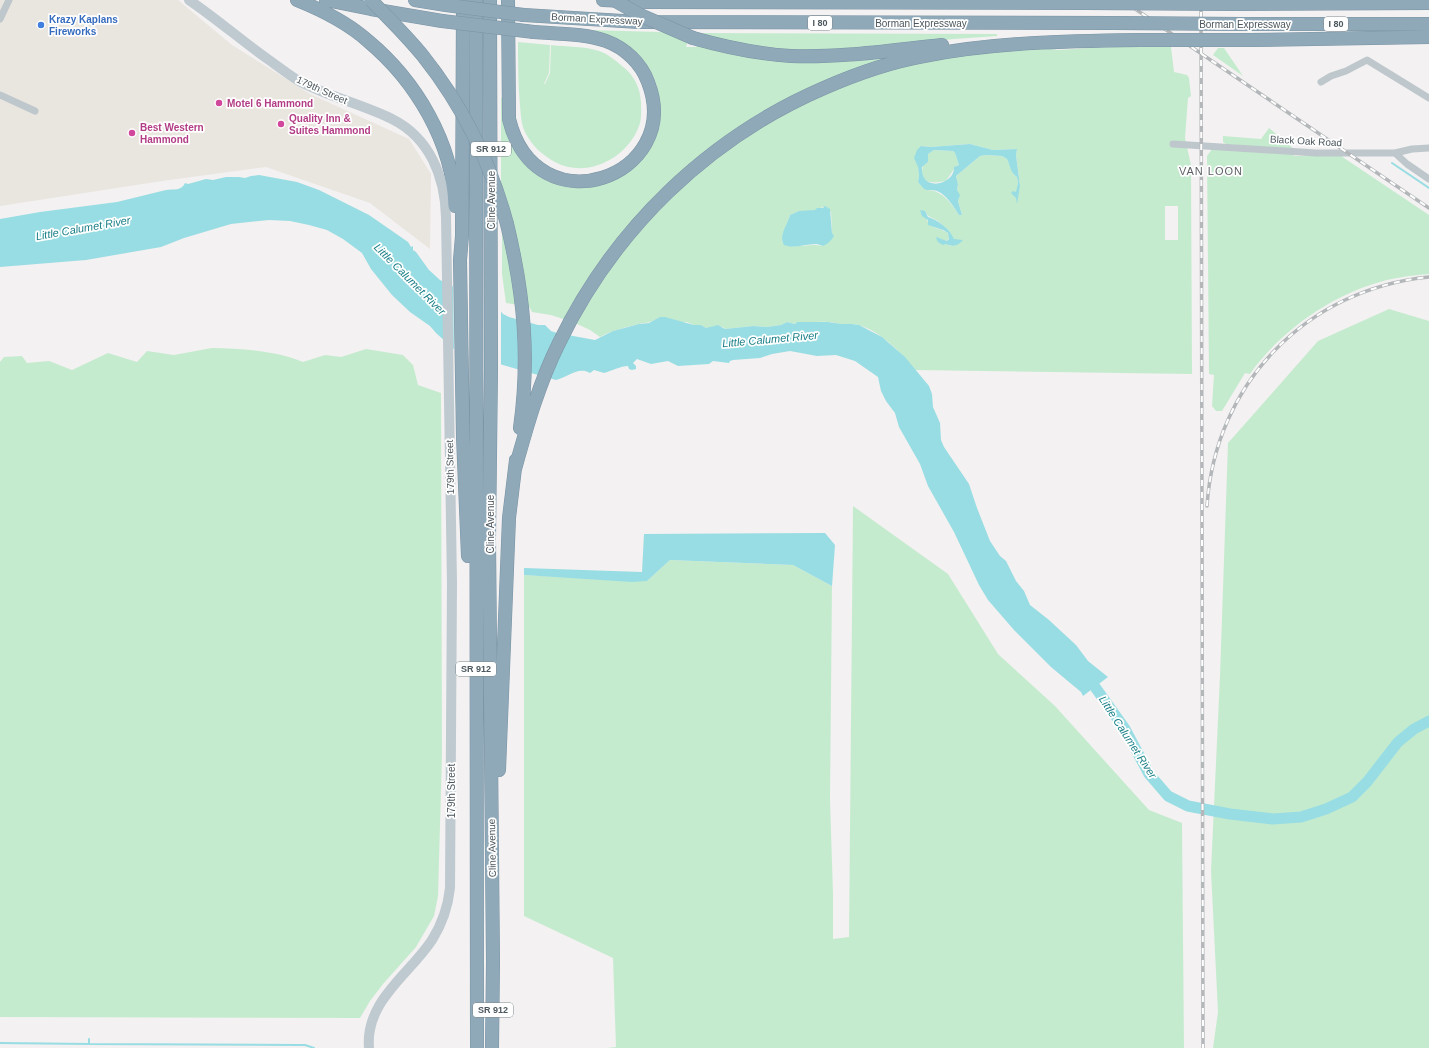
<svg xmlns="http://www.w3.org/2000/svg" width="1429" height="1048" viewBox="0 0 1429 1048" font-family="Arial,sans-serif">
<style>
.commercial{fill:#e9e5df}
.green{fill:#c5ebcf;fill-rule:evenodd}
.water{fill:#98dde3;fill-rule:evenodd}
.pier{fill:#f3f1f1}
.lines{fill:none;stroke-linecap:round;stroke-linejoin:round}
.stream{stroke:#98dde3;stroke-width:2}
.river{stroke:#98dde3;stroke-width:11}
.highway-casing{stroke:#7a94a5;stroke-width:14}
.street{stroke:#bec7cc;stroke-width:7}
.secondary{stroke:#bfc9d0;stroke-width:10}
.highway{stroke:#8fa9b9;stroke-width:13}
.rail-casing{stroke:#b4b7ba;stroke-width:3.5}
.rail{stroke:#fff;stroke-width:2;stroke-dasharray:6;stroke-linecap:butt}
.highway-bridge-casing{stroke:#7a94a5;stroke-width:14;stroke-linecap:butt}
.highway-bridge{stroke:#8fa9b9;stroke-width:13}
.shop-dot{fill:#3f7fe0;stroke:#fff;stroke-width:1.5}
.hotel-dot{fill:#d1479c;stroke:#fff;stroke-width:1.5}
.labels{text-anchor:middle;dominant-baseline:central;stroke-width:3.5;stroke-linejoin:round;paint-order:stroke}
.shield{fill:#fff;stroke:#81898d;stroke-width:1}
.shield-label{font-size:9px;font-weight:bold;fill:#4b565c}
.shop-label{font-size:10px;font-weight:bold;fill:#366cbe;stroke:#fff;text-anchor:start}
.street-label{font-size:10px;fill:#4b565c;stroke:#fff}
.hotel-label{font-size:10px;font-weight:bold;fill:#b23c85;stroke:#fff;text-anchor:start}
.neighbourhood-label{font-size:11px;letter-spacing:1px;fill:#5e6265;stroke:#fff}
.water-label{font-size:11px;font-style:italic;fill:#1b8088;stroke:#fff}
</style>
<rect width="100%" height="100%" fill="#f3f1f1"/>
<path class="commercial" d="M0 0H178L232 45 310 94 409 139 431 174 430 249 370 203 266 167 162 181 0 206Z"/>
<path class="green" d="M590 30 691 33 686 47H696L697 45 715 50 914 53 871 67 698 161 566 320 551 315 532 312 530 308 528 306 501 188V98H503C503 114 504 128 510 143 517 158 531 172 546 179 598 203 658 170 659 111 660 98 658 83 651 73 648 68 641 65 636 62 621 52 606 42 590 32Z
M703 33 997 34V36L954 39 834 51H776L702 36Z
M518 42 550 45 549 73 544 84H545L550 73 551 45C567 47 585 46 599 51 608 54 615 60 622 66 634 75 640 87 641 102 641 110 642 119 639 126 627 159 586 179 555 162 542 155 532 146 525 132 521 124 521 115 520 106 518 84 518 63 518 42Z
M1108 47H1171L1174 72 1187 75 1189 78 1191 96 1188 98 1185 138 1191 165 1192 374 915 370C902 353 879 330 858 325 853 323 848 325 843 324 838 324 833 322 827 322 818 321 805 324 797 322L795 324 787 322 781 325 767 327 753 326 725 329 723 327 714 326 711 328H706L701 325H694L687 322H681L660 317C653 323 647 322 639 324 626 327 611 331 600 337L590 330 575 323 592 293 635 235 690 179 742 139 802 104 854 81 902 67 953 56 1045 48 1057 50ZM970 144 993 150 1017 149 1016 155 1020 186 1016 198 1018 183 1017 177 1014 175 1007 159 1002 156 986 155 980 156 956 176 958 184 957 190 959 198 958 201 962 215H959C951 203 942 190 927 190L918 182 919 176 918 167 921 146 930 147ZM1165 206H1178V240H1165ZM823 207 831 212 832 233 822 246C807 242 795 251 782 242L790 215 799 211H815ZM925 211C928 218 932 217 938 221 944 226 950 232 954 239L951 246 946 244 936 238 947 241C956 230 934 230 929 224 927 221 926 215 925 211Z
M1218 48H1224L1243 76 1213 55Z
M1269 128 1295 150 1226 144 1223 142V136L1261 139Z
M1212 149 1291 154 1295 156H1341L1429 215V274C1415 275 1400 277 1387 280 1334 293 1281 330 1250 374L1245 373 1222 411H1216L1212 406 1214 375 1209 374 1207 156Z
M934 150 953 151 955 153 959 165 956 166 946 181C933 184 918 184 923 166L928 162V154Z
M502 229 518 305 506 303 502 274Z
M1389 309 1429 321V1048H1213L1218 1012 1211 871 1220 676 1228 443 1318 341Z
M212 348C242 349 275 350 303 362L325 355 341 357 366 349 403 355 413 365 418 385 441 393 442 755 438 896 434 916 416 947 383 984 370 1001 360 1018 0 1017V362L4 357 22 356 27 363 49 361 72 370 108 353 137 362 147 351 174 355Z
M853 506 948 574 998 654 1055 706 1149 810 1182 823 1184 1048H607L616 1047 613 958 524 916V575L647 581 670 560 793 565 832 586 830 800 833 894V939L849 937Z"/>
<path class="water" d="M970 144 993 150 1017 149 1016 155 1020 186 1017 204 1016 198 1011 193 1013 191 1016 192 1018 183 1017 177C1011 174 1010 165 1007 159L1002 156 986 155 980 156 956 176 958 184 957 190 960 195 958 201 962 215H959C953 206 947 195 937 191 932 189 928 191 924 189L918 182 919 176 918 167 914 158 917 150 921 146 930 147ZM934 150 953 151 955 153 959 165 954 167C955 185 920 193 922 167L928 162V154Z
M259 175 297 182 319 190 369 215 408 242 411 247 413 246V250L416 252 429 270 440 280 458 289 498 308 503 314 509 317 538 325H545L551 331 557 333 595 340 613 331 639 324 649 323 660 317H665L694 325H701L706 328 718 325 725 329 753 326 767 327 781 325 787 322 795 324 797 322H828L842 324H852L859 325 882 337 905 357 929 386 932 394 933 407 940 423 941 440 944 447 969 484 977 508 990 541 1000 556 1006 561 1016 581 1024 591 1030 605 1049 620 1076 645 1088 661 1108 677 1083 696 1081 692 1051 667 1014 630 988 600 979 585 954 532 928 486 920 464 899 427 895 413 886 401 881 391 878 377 855 361 836 355 817 356 790 351 772 354 760 358 733 360 730 361 729 363 713 361 709 364 678 366 668 361 651 364 637 359 633 363 636 366V369L632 370 629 369 628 366C621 366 611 371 604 373L594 370 590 373C578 366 567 378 556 380L457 352 436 333 430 326 410 312 392 295 371 269 362 253 343 239 327 230 309 225 290 221 269 220 231 224 184 238 161 247 86 260 0 267V219L40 212 117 202 166 190C173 189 182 191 185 183L188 184 206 179 213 180 226 177H239L245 178 251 176Z
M825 206 830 209 832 233 834 236C832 239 829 243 825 245 822 247 819 244 816 244 804 244 795 249 784 245 778 236 788 224 790 215L799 211 815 210 817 208H823Z
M920 210 925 211 928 217C938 220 950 229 954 239L963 240C958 246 953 247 946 244L943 245C939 243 937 242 936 237L947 241 949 239 948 233 943 230 928 225V220L922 216Z
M825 533 835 545 832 586 793 565 670 560 647 581 632 582 524 575V568L642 572 644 534Z"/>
<path class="pier" d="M453 285 483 298 501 309V366L499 365 470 360 454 352Z"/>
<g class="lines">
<path class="stream" d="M1392 163 1429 188
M89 1039V1044L297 1045H305L314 1048
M0 1043 89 1044"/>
<path class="river" d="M1086 677 1090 680 1125 729 1149 774 1168 796 1188 806 1230 814 1273 819 1301 817 1326 809 1352 797 1367 782 1398 742 1414 729 1429 721"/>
<defs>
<path id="highway" d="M297 0C322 10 348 23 368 41 416 81 453 143 455 206
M326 0 371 9 442 21
M415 0 446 5
M463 0 462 236 460 260 463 437 468 556
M476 0 477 1048
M490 0 491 370 489 539 493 962 492 1048
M508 0 509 119C536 230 685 177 648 82 641 63 625 48 606 41 584 33 557 34 534 32
M603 0 647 2 1086 3
M1235 4 1429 3
M524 15 639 22 1115 23
M1243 24H1429
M693 38C725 47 757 54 791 56 841 58 892 50 942 45
M1251 40 1429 37
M507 224C524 294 530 357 520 428
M515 469C527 426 539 383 559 343 614 229 708 138 824 88 856 74 890 62 924 56 995 42 1068 41 1140 40
M499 770 509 518 516 460"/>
</defs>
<use href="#highway" class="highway-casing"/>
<path class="street" d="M0 19 9 0
M1321 82 1331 76 1346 71 1367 60 1429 98
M0 95 35 111
M1173 144 1316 153H1395L1407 164 1429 179
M1395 153 1412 149 1429 148"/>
<path class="secondary" d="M189 0C217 19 242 41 269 60 279 67 289 75 299 81 329 97 362 104 392 119 430 138 445 177 446 217L452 583 450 888C448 907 442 924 432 940 409 975 365 1001 369 1048"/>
<use href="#highway" class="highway"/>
<defs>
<path id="rail" d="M1122 0 1429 208
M1201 0 1203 1048
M1207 506C1215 383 1307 289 1429 277"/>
</defs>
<use href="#rail" class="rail-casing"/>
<use href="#rail" class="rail"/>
<defs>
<path id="highway-bridge" d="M371 0C388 18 407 36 423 56 462 105 491 164 507 224
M614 0 640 15 693 38
M1086 3 1235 4
M446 5 524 15
M442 21 534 32
M1115 23 1243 24
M1140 40H1251"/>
</defs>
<use href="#highway-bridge" class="highway-bridge-casing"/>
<use href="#highway-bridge" class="highway-bridge"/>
</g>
<circle class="shop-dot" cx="41" cy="25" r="4"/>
<g class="hotel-dot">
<circle cx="219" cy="103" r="4"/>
<circle cx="281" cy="124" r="4"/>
<circle cx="132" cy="133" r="4"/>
</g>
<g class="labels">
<g class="shield">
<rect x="808" y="16" width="24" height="14" rx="3"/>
<rect x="1324" y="17" width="24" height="14" rx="3"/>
<rect x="471" y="142" width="40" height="14" rx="3"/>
<rect x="456" y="662" width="40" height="14" rx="3"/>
<rect x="473" y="1003" width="40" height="14" rx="3"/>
</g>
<g class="shield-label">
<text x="820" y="23">I 80</text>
<text x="1336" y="24">I 80</text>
<text x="491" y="149">SR 912</text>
<text x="476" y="669">SR 912</text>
<text x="493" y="1010">SR 912</text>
</g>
<g class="shop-label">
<text x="49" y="19">Krazy Kaplans<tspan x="49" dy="12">Fireworks</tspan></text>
</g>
<g class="street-label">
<text transform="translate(597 19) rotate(3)">Borman Expressway</text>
<text x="921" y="23">Borman Expressway</text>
<text x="1245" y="24">Borman Expressway</text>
<text transform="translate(322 90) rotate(24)">179th Street</text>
<text transform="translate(1306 141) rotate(3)">Black Oak Road</text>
<text transform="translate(491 200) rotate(-90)">Cline Avenue</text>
<text transform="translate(450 467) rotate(-91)">179th Street</text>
<text transform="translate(490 524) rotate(-90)">Cline Avenue</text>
<text transform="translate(451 791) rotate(-90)">179th Street</text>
<text transform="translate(492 848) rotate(-91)">Cline Avenue</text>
</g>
<g class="hotel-label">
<text x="227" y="103">Motel 6 Hammond</text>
<text x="289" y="118">Quality Inn &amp;<tspan x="289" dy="12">Suites Hammond</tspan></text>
<text x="140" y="127">Best Western<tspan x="140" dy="12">Hammond</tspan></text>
</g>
<g class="neighbourhood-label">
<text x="1211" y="171">VAN LOON</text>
</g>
<g class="water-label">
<text transform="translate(83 228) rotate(-10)">Little Calumet River</text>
<text transform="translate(410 279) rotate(45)">Little Calumet River</text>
<text transform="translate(770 339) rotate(-5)">Little Calumet River</text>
<text transform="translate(1128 737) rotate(57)">Little Calumet River</text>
</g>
</g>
</svg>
